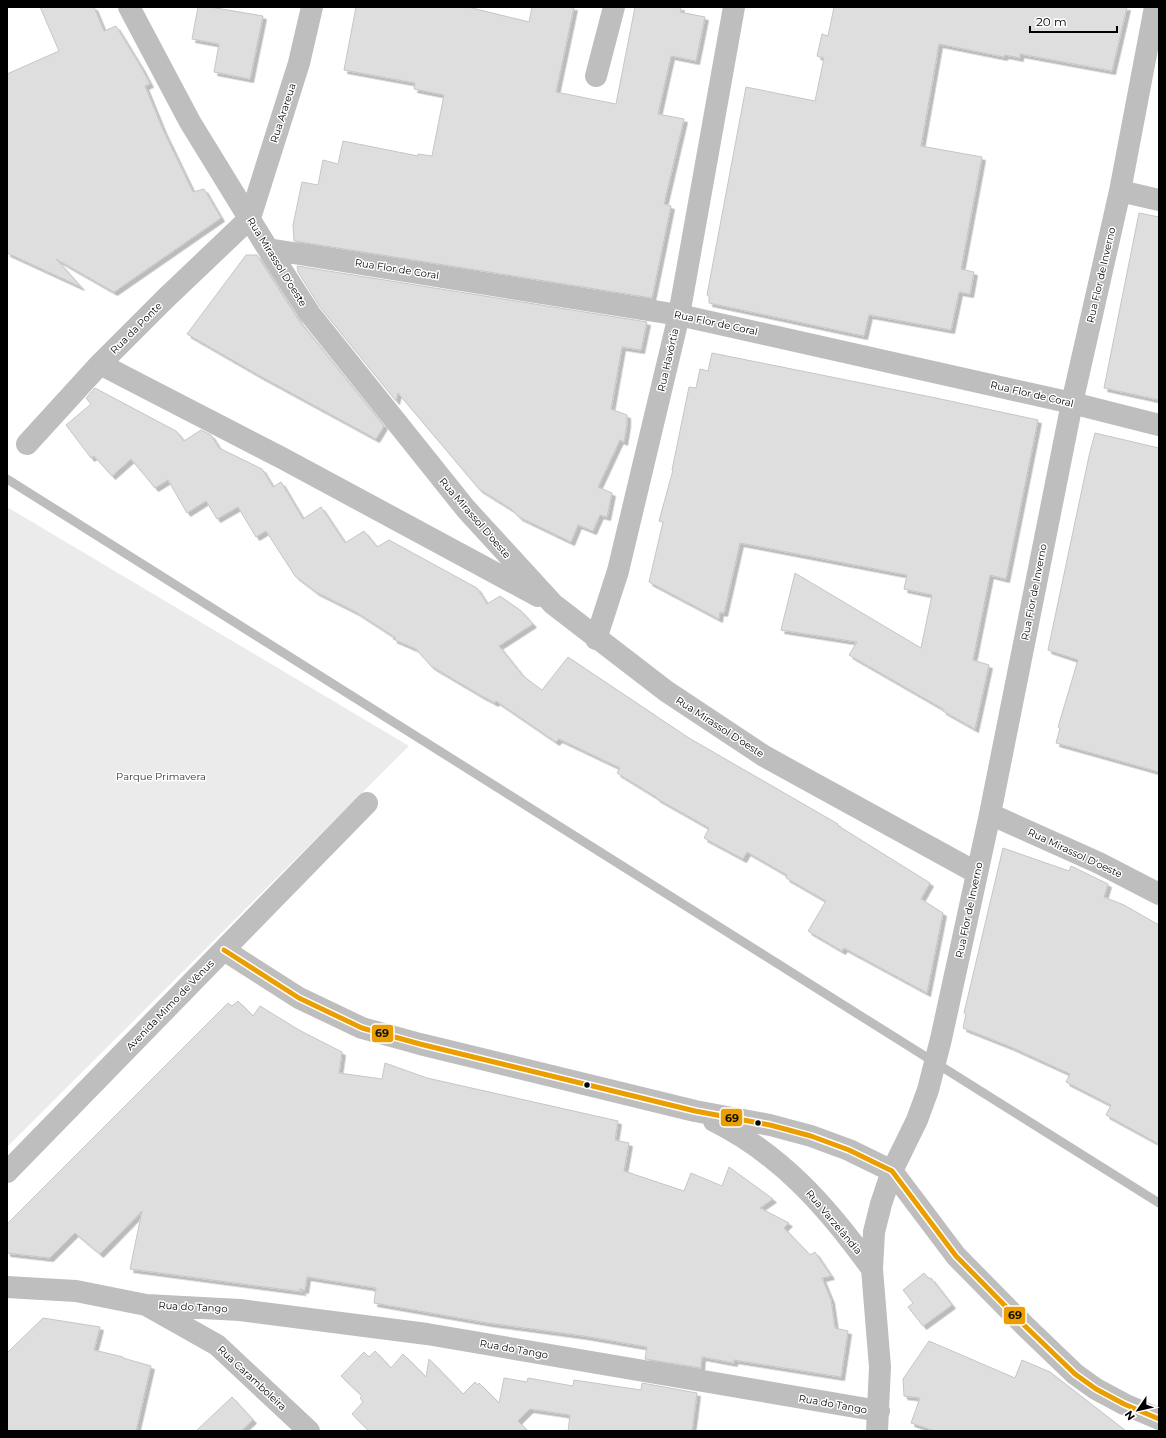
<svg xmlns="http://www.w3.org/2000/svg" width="1166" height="1438" viewBox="0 0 1166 1438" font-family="Montserrat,sans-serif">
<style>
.green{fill:#ebebeb}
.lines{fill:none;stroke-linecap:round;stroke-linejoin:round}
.stream{stroke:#bdbdbd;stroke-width:9}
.building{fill:#dedede;stroke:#c6c6c6;filter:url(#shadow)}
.minor{stroke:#bebebe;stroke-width:22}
.bus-1-casing{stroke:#fff;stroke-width:8}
.bus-1{stroke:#eb9e00;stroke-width:5}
.bus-dot{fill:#000;stroke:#fff;stroke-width:1.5}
.labels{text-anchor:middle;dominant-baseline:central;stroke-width:3;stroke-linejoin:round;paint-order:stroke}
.street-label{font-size:10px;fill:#000;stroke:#fff}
.park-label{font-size:10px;fill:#313131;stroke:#fff}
.line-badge{stroke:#fff;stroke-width:1.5}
.pale-badge-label{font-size:11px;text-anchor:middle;font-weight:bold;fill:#111}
</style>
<defs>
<filter id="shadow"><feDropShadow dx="3.5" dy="3.5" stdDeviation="0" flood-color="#0004"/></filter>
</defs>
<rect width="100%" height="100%" fill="#fff"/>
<path class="green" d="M7 507 409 746 7 1147Z"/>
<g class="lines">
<path class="stream" d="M7 479 864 1018 1159 1203"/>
</g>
<path class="building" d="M40 7H94L104 31 116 26 141 67 150 84 145 86 163 130 193 192 204 189 221 218 114 292 56 259 81 287 7 253V74L59 51Z
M198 7H210L263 16 250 79 214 72 219 44 192 39Z
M356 7H468L529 22 532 7H574L556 92 616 104 635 7H681L680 12 705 17 696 61 671 56 658 114 684 119 664 204 671 206 652 298 294 241 293 225 302 182 318 185 323 160 338 164 343 141 418 156V154L432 156 444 95 414 89 415 83 344 70Z
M834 7H1127L1112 71 1020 54V58L1005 55 1004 57 939 44 921 146 982 157 961 269 974 272 970 294 959 292 951 330 869 315 864 336 709 303V296L707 295 746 87 815 101 824 58 817 56 822 34 828 36Z
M1139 213 1159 217V400L1104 388Z
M246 255H257L300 322 384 426 376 439 260 376 187 334Z
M297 266 647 322 641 350 622 347 611 409 627 415V424L624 442 620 440 598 487 612 493 607 517 600 515 593 531 578 525 571 542 519 517 511 509 479 489 398 393 396 401 320 307 298 272Z
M712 353 936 398 1038 420 1006 579 990 575 973 660 989 665 975 729 943 711V709L849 655 857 642 781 630 795 573 921 648 932 595 904 589 907 575 740 543 724 613 720 612 719 619 649 582 663 522 659 521 673 470H672L689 387 696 388 700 369 708 371Z
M95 388 176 431 184 441 201 430 211 435 219 448 262 469 273 487 281 482 303 519 321 507 345 543 364 531 377 547 389 540 477 588 487 604 500 596 520 610 533 624 499 646 523 676 542 690 568 657 689 738 838 824 837 825 930 883 921 899 943 913 927 993 844 948 842 951 808 931 826 901 786 878 787 875 747 852 743 859 704 838 709 828 656 798V797L617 773 620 768 559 739 556 742 496 701 495 703 480 695 431 666 416 649 393 639 396 638 356 612 316 592 295 576 266 531 256 537 238 507 217 519 206 501 187 513 168 480 155 488 131 459 112 476 94 456 91 458 66 425 91 404 86 398Z
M1095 433 1159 448V772L1056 743 1060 728 1058 727 1078 660 1048 650 1089 456Z
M1003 848 1069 871 1071 866 1108 884 1104 897 1124 905 1159 925V1144L1106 1115 1111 1105 1066 1082 1070 1074 1011 1047 963 1028 966 1014 964 1013Z
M238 1001 253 1016 260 1006 299 1030 342 1052 339 1073 382 1079 385 1063 427 1078 618 1121 615 1140 629 1143 624 1171 684 1191 691 1173 722 1186 729 1167 773 1199 760 1208 789 1223 784 1228 810 1255 815 1252 831 1276 822 1278 831 1300 835 1328 848 1331 841 1377 734 1360V1363L702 1357 701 1368 645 1359 647 1347 584 1336 488 1323 374 1303 376 1288 307 1277 305 1290 299 1289 303 1292 130 1269 142 1211 100 1254 75 1233 50 1258 7 1253V1224L228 1003 232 1006Z
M924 1273 929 1279 931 1278 952 1305 923 1326 908 1307 913 1303 903 1290Z
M43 1318 100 1327 94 1350 123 1357V1358L151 1366 136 1431H7V1353Z
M929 1341 1015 1378 1022 1360 1050 1372 1126 1431H935L911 1423 920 1398 904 1396 903 1379Z
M375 1351 391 1368 403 1354 426 1377 429 1359 463 1394 475 1382 478 1385 479 1383 499 1403 504 1378 527 1382 528 1378 573 1386 574 1380 641 1390 642 1383 697 1393 692 1431H568L570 1415 530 1409 518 1421 528 1431H369L352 1414 363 1402 360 1398 362 1396 341 1376 364 1352 369 1357Z
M232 1397 253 1420 241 1431H196Z"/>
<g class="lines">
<path class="minor" d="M129 7 190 122 268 249 310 314 466 509 553 604 666 691 764 756 977 873
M596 76 614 7
M1120 191 1159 200
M268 249 679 315 1072 403 1159 425
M100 364 282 458 538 596
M27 444 100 364 165 299 250 218 299 63 312 7
M596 639 618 571 679 315 734 7
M990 814 1099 863 1159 894
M224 950 299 998 362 1028 420 1044 695 1111 770 1125 811 1136 849 1150 892 1171 956 1256 1025 1326 1075 1374 1096 1389 1124 1404 1159 1419
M714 1121C782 1155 828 1208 872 1269
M7 1172 367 803
M7 1287 76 1291 146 1305 217 1345 309 1431
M146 1305 240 1310 427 1334 879 1411
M877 1431 880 1367 872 1269 874 1232 881 1204 892 1171 917 1120 928 1090 941 1039 990 814 1072 403 1120 191 1155 7"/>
<defs>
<path id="bus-1" d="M224 950 299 998 362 1028 420 1044 695 1111 770 1125 811 1136 849 1150 892 1171 956 1256 1025 1326 1075 1374 1096 1389 1124 1404 1159 1419"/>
</defs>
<use href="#bus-1" class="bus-1-casing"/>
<use href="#bus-1" class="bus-1"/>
</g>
<g class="bus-dot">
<circle cx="587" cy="1085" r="3.5"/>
<circle cx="758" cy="1123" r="3.5"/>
</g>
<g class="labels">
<g class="street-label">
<text transform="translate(283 113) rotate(-72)">Rua Arareua</text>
<text transform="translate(277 262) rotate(58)">Rua Mirassol D'oeste</text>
<text transform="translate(397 269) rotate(9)">Rua Flor de Coral</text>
<text transform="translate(1101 275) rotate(-77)">Rua Flor de Inverno</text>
<text transform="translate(716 323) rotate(12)">Rua Flor de Coral</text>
<text transform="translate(136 328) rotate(-45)">Rua da Ponte</text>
<text transform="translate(668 360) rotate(-77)">Rua Havórtia</text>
<text transform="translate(1032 394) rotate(13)">Rua Flor de Coral</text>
<text transform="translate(475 518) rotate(49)">Rua Mirassol D'oeste</text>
<text transform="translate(1034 592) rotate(-79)">Rua Flor de Inverno</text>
<text transform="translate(720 727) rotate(33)">Rua Mirassol D'oeste</text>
<text transform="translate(1075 853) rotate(25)">Rua Mirassol D'oeste</text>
<text transform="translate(969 910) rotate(-78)">Rua Flor de Inverno</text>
<text transform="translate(170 1005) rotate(-46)">Avenida Mimo de Vênus</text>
<text transform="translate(834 1222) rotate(50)">Rua Varzelândia</text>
<text transform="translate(193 1307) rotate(3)">Rua do Tango</text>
<text transform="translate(514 1349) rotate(10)">Rua do Tango</text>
<text transform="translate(252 1378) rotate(43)">Rua Caramboleira</text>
<text transform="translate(833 1404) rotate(10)">Rua do Tango</text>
</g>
<g class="park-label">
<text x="161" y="776">Parque Primavera</text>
</g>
</g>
<g class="line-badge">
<rect x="371" y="1024" width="23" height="19" rx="4" fill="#eb9e00"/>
<rect x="720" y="1108" width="23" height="19" rx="4" fill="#eb9e00"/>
<rect x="1003" y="1306" width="23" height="19" rx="4" fill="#eb9e00"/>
</g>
<g class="pale-badge-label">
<text x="382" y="1037">69</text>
<text x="732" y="1122">69</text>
<text x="1015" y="1319">69</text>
</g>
<rect width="1166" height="1438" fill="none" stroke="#000000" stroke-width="16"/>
<g transform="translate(1138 1410) rotate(236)" stroke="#ffffff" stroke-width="3" paint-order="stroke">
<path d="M0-3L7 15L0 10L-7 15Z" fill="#000000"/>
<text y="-6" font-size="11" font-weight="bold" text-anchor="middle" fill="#000000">N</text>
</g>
<path d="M1030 26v6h87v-6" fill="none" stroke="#000000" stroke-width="2"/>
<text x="1036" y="26" font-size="12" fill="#000000" stroke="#ffffff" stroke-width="3" paint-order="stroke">20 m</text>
</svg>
